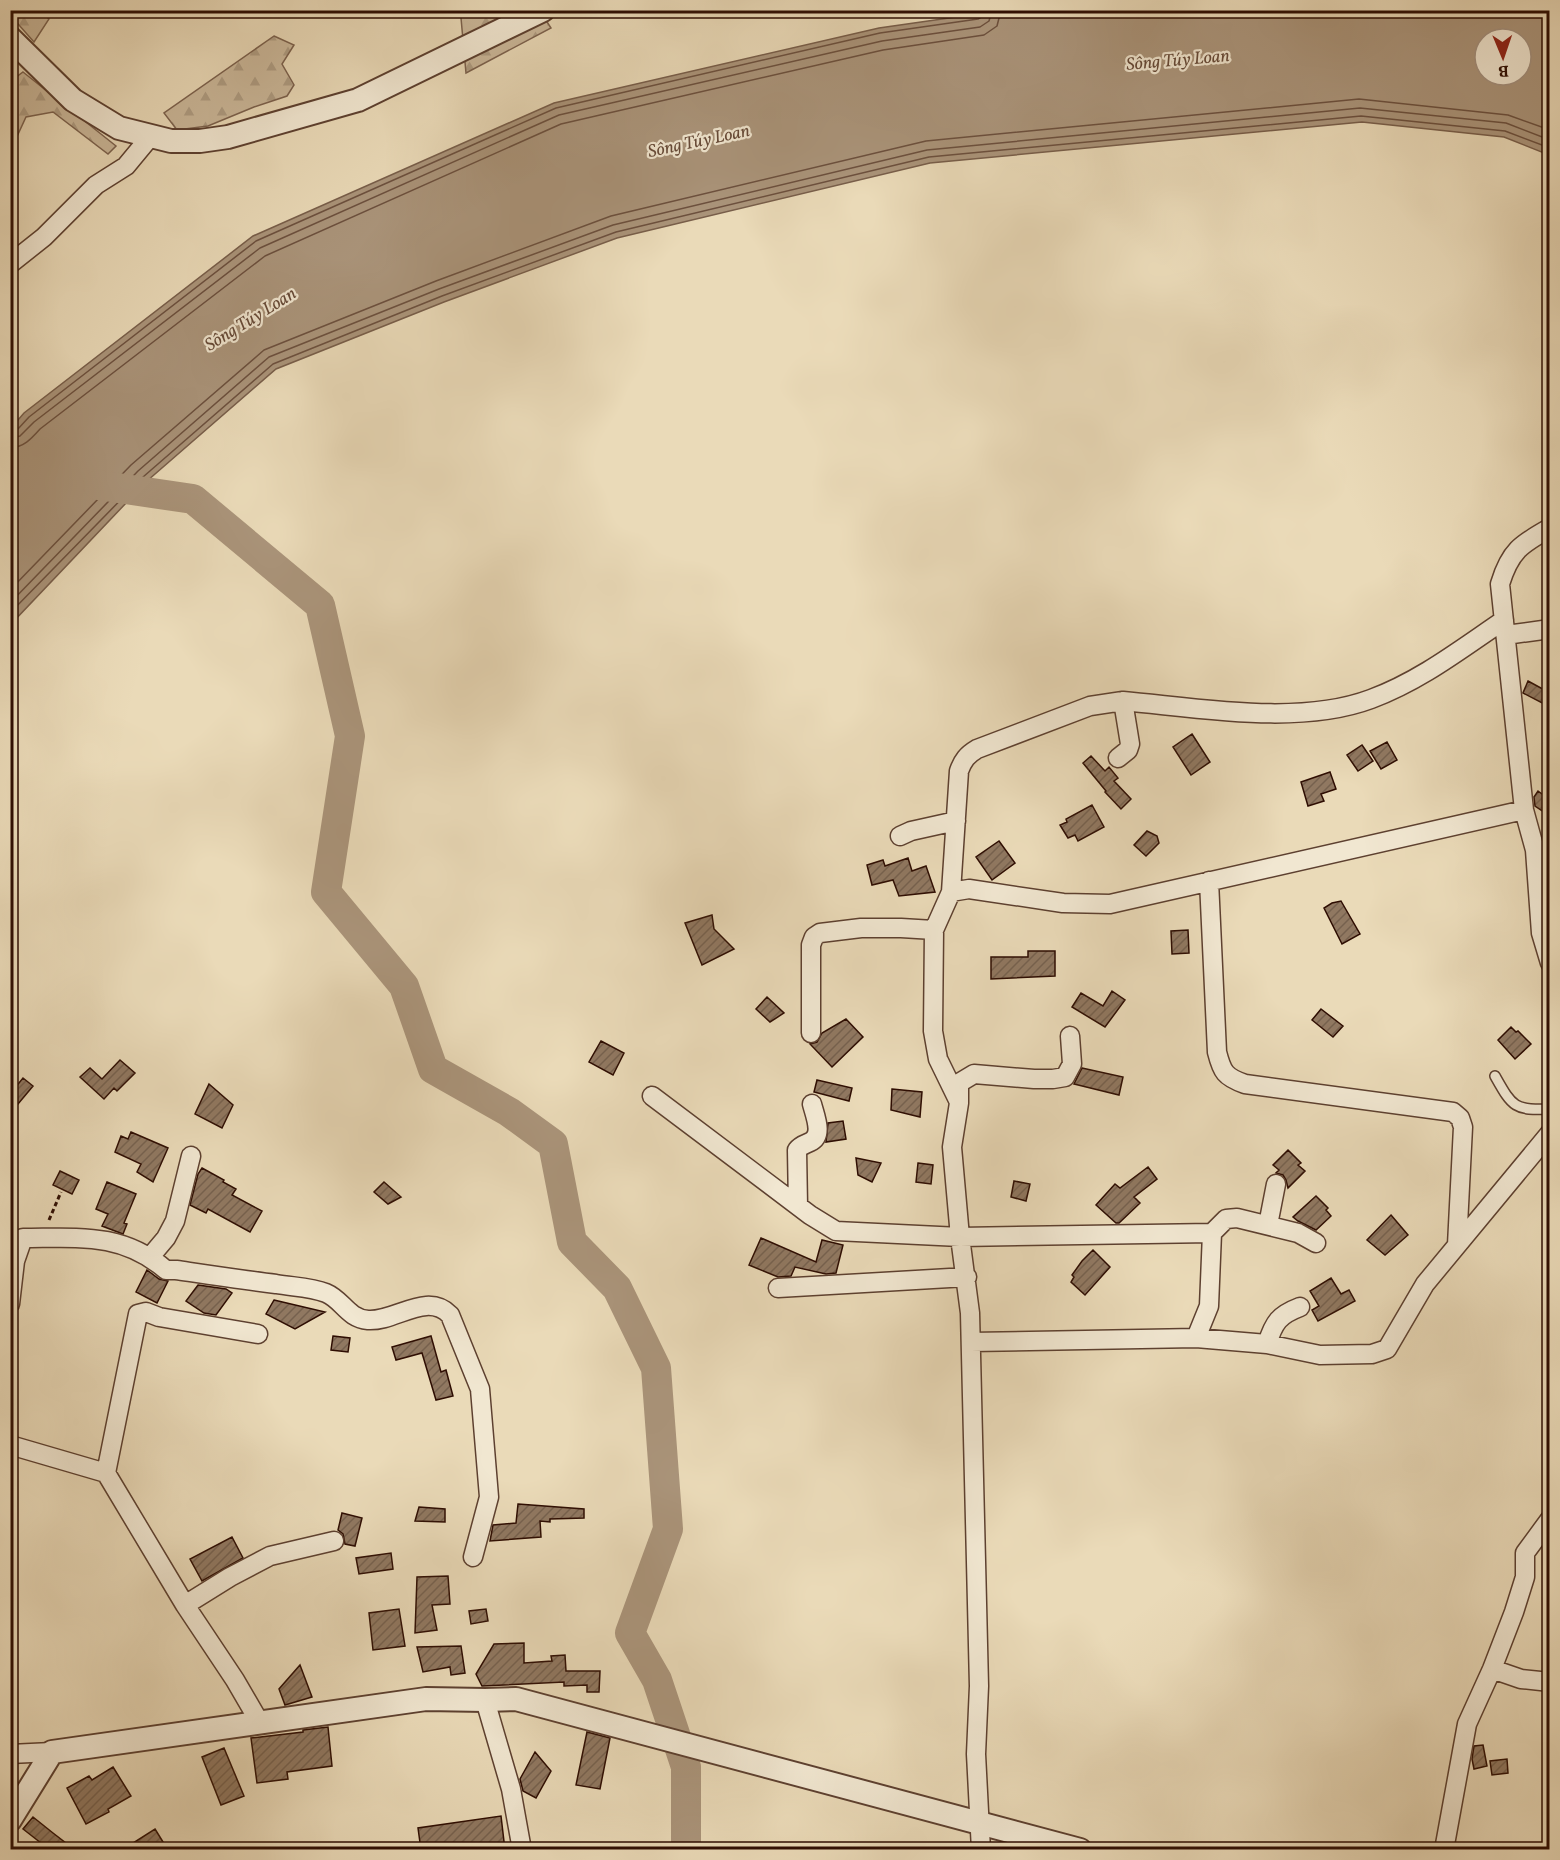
<svg xmlns="http://www.w3.org/2000/svg" width="1560" height="1860" viewBox="0 0 1560 1860" font-family="Vollkorn,serif">
<style>
.forest{fill:url(#forest-firs);stroke:#7c624e;stroke-width:1.5}
.water{fill:#aa947a;stroke:#785e4a;stroke-width:1.5;fill-rule:evenodd}
.lines{fill:none;stroke-linecap:round;stroke-linejoin:round}
.shore{stroke:#6c503e;stroke-width:1.5}
.river{stroke:#aa947a;stroke-width:30}
.building{fill:url(#building-hatch);stroke:#2e0d02;stroke-width:1.5}
.service-casing{stroke:#5d4030;stroke-width:12}
.minor-casing{stroke:#5d4030;stroke-width:21}
.tertiary-casing{stroke:#5d4030;stroke-width:26}
.path{stroke:#2e0d02;stroke-width:3;stroke-dasharray:4.5 3;stroke-linecap:butt}
.service{stroke:#f1e7d1;stroke-width:9}
.minor{stroke:#f1e7d1;stroke-width:18}
.tertiary{stroke:#f1e7d1;stroke-width:22}
.labels{text-anchor:middle;dominant-baseline:central;stroke-width:4.5;stroke-linejoin:round;paint-order:stroke}
.water-label{font-size:18px;font-style:italic;fill:#664a38;stroke:#f1e7d1}
</style>
<defs>
<pattern id="forest-firs" width="22" height="20" patternUnits="userSpaceOnUse" patternTransform="scale(1.5)"><rect width="22" height="20" fill="#cab799"/><path d="M5 1l3.5 6h-7zM16 11l3.5 6h-7z" fill="#ae9c82"/></pattern>
<pattern id="building-hatch" width="6" height="6" patternUnits="userSpaceOnUse" patternTransform="scale(1.5)"><rect width="6" height="6" fill="#907861"/><path d="M-1 1l2-2M0 6l6-6M5 7l2-2" fill="none" stroke="#76614e"/></pattern>
</defs>
<rect width="100%" height="100%" fill="#eadab8"/>
<filter id="stains"><feTurbulence type="fractalNoise" baseFrequency=".00333" numOctaves="4"/><feColorMatrix values="0 0 0 0 .2 0 0 0 0 .09 0 0 0 0 .02 0 0 0 .5 -.17"/></filter>
<radialGradient id="worn" r=".72"><stop offset=".6" stop-color="#630" stop-opacity="0"/><stop offset="1" stop-color="#630" stop-opacity=".3"/></radialGradient>
<path class="forest" d="M11 10 40 11 49 19 34 42 11 16Z
M466 11H540L551 28 466 73 461 18Z
M274 36 294 45 282 64 294 85 287 96 254 107 208 126 177 130 164 113Z
M23 72 116 146 108 154 53 112 26 117 14 143 11 145V81Z"/>
<path class="water" d="M998 11H1549V155L1504 137 1362 122 930 163 617 238 444 302 276 369 147 481 11 624V428L24 413 253 236 554 103 879 28ZM1485 39H1521V75H1485Z"/>
<g class="lines">
<path class="shore" d="M10 431 17 430 29 417 256 241 556 108 880 33 978 19 983 16 984 10
M10 439 20 436 34 422 260 248 559 115 882 41 980 27 989 21 992 10
M10 448C24 447 31 439 40 429L265 256 561 124 883 50 984 35 997 26 1001 10
M10 590 131 465 264 350 436 281 611 216 926 141 1359 99 1508 115 1550 130
M10 603 138 471 269 357 439 289 613 225 927 150 1360 108 1506 123 1550 140
M10 613 143 477 273 364 442 296 616 232 929 157 1361 116 1505 131 1550 148"/>
<path class="river" d="M98 485 193 499 320 605 350 736 326 892 404 986 433 1069 509 1112 553 1144 572 1242 617 1288 656 1368 668 1529 630 1633 657 1680 686 1767V1850"/>
</g>
<path class="building" d="M1528 681 1550 693V707L1523 693Z
M1192 734 1210 762 1191 775 1173 747Z
M1387 742 1397 760 1381 769 1370 751Z
M1362 745 1373 761 1358 771 1347 755Z
M1091 756 1105 771 1109 767 1118 778 1114 781 1131 799 1121 809 1105 792 1106 791 1083 763Z
M1330 772 1336 789 1321 794 1324 801 1308 806 1301 782Z
M1550 783V816L1535 806 1534 797 1538 791 1542 794Z
M1092 805 1104 827 1078 841 1075 835 1068 838 1060 825 1067 822 1066 819Z
M1147 831 1157 836 1159 843 1146 856 1134 845Z
M999 841 1015 863 992 880 976 857Z
M908 858 912 871 926 866 935 892 899 896 893 880 872 885 867 865 883 860 885 866Z
M1341 901 1360 934 1342 944 1324 908 1332 903Z
M712 915 714 929 734 949 702 965 685 923Z
M1188 930 1189 953 1172 954 1171 931Z
M1028 951H1055V976L991 979V957H1028Z
M1112 991 1125 1000 1105 1027 1072 1007 1081 993 1103 1006Z
M767 997 784 1013 770 1022 756 1009Z
M1321 1009 1343 1026 1333 1037 1312 1020Z
M846 1019 863 1037 832 1067 810 1044 817 1042 822 1033Z
M1511 1027 1516 1032 1518 1031 1531 1044 1515 1059 1498 1040Z
M601 1041 624 1053 613 1075 589 1062Z
M120 1060 135 1073 117 1091 114 1088 104 1099 80 1077 90 1068 102 1079Z
M1082 1068 1123 1077 1119 1095 1074 1084Z
M23 1078 33 1086 18 1104 10 1098V1094Z
M817 1080 852 1088 849 1101 814 1092Z
M209 1084 233 1105 222 1128 195 1114Z
M892 1089 922 1092 920 1117 891 1110Z
M843 1121 846 1139 826 1142 828 1123Z
M131 1132 168 1148 153 1182 137 1172 141 1164 115 1152 121 1136 128 1139Z
M1288 1150 1301 1163 1298 1165 1305 1171 1288 1188 1286 1180 1283 1175 1276 1173 1279 1170 1273 1165Z
M856 1158 881 1163 872 1182 858 1175Z
M918 1163 933 1165 931 1184 916 1182Z
M1148 1167 1157 1179 1134 1197 1140 1203 1119 1223H1116L1096 1205 1115 1184 1120 1188Z
M202 1168 224 1180 223 1182 236 1189 232 1195 262 1211 250 1232 208 1209 206 1213 190 1205 198 1174Z
M60 1171 79 1180 72 1194 53 1185Z
M1014 1181 1030 1184 1026 1201 1011 1197Z
M107 1182 136 1194 124 1223 127 1224 123 1234 102 1226 108 1214 96 1209Z
M384 1182 401 1197 388 1204 374 1192Z
M1316 1196 1328 1208 1326 1210 1331 1216 1316 1230 1298 1221 1293 1217Z
M1391 1215 1408 1235 1385 1255 1367 1240Z
M761 1238 816 1262 822 1240 843 1245 836 1273 826 1274 795 1267 791 1276 778 1277 749 1265Z
M1093 1250 1110 1267 1085 1295 1071 1282 1074 1277 1072 1275 1082 1261Z
M147 1270 159 1279 168 1281 157 1303 136 1292Z
M1331 1278 1341 1294 1349 1290 1355 1301 1318 1321 1312 1310 1319 1306 1310 1291Z
M198 1285 226 1289 232 1293 216 1315 204 1313 186 1301Z
M274 1300 325 1312 295 1329 266 1314Z
M333 1336 350 1338 348 1352 331 1350Z
M431 1336 441 1372 446 1370 453 1396 436 1400 422 1353 396 1360 392 1347Z
M518 1504 584 1509V1518L550 1519V1522L540 1521 541 1537 490 1541 493 1525 516 1523Z
M419 1507 445 1509V1522L415 1521Z
M342 1513 362 1518 355 1546 345 1544 343 1534 338 1530Z
M232 1537 243 1558 202 1581 190 1559Z
M391 1553 393 1569 359 1574 356 1558Z
M448 1576 450 1604 432 1605 437 1630 415 1633 417 1577Z
M399 1609 405 1646 373 1650 369 1613Z
M486 1609 488 1621 471 1624 469 1611Z
M524 1643V1663L552 1661 551 1656 565 1655 566 1671H600L599 1692H587V1685L564 1686V1682L482 1686 476 1674 494 1644Z
M461 1646 465 1673 451 1675 450 1667 423 1672 417 1647Z
M300 1665 312 1697 285 1705 279 1689Z
M328 1727 332 1766 287 1772 288 1779 257 1783 251 1738 303 1732V1730Z
M587 1732 610 1738 600 1789 576 1785Z
M1483 1745 1487 1766 1474 1769 1472 1759 1474 1746Z
M224 1748 244 1796 221 1805 202 1757Z
M535 1752 551 1771 536 1798 523 1791 520 1779Z
M1507 1759 1508 1773 1492 1775 1490 1761Z
M113 1767 131 1796 108 1809 109 1812 86 1824 67 1788 89 1776 92 1780Z
M501 1816 505 1850H421L418 1828Z
M33 1817 53 1833 75 1850H50L23 1829Z
M155 1829 168 1850H122Z"/>
<g class="lines">
<defs>
<path id="service" d="M1495 1076C1512 1106 1514 1111 1550 1109"/>
<path id="minor" d="M10 264 44 237 96 185 126 166 150 137
M1550 528C1521 544 1510 551 1500 584L1524 810 1535 850 1541 933 1550 963
M1506 635 1550 629
M1118 758 1128 750 1130 744 1123 701
M900 836 911 831 956 821
M1209 881 1217 1052C1222 1072 1225 1077 1245 1084L1453 1112 1460 1118 1463 1127 1457 1245
M951 892 959 771C963 760 967 755 977 749L1090 706 1123 701C1200 708 1299 726 1371 699 1420 681 1461 649 1504 620
M811 1033V945L814 937 820 933 861 928H901L934 930
M652 1096 810 1215 836 1231 960 1237 1212 1233
M958 1100 938 1059 933 1031 934 930 951 892 969 889 1063 903 1110 904 1524 810
M798 1206 797 1150C801 1145 804 1145 810 1142 824 1136 815 1116 812 1104
M1268 1225 1276 1184
M150 1257 166 1238 175 1221 191 1156
M778 1288 967 1277
M10 1304 15 1261 23 1238C78 1238 122 1232 166 1270H176C210 1275 243 1280 276 1284 293 1287 311 1287 326 1293 343 1300 347 1318 368 1320 395 1322 427 1291 450 1315L480 1389 489 1497 473 1557
M258 1334 159 1317 146 1312 138 1314 106 1473 185 1605 235 1680 260 1723
M1196 1338 1209 1306 1212 1233 1226 1219 1237 1218 1298 1233 1316 1243
M971 1342 1196 1338 1267 1344 1320 1355 1372 1354 1387 1349 1425 1284 1550 1133
M1267 1344C1274 1322 1279 1315 1300 1307
M10 1445 106 1473
M185 1605 230 1577 270 1556 334 1541
M1492 1669 1521 1679 1550 1682
M485 1700 511 1789 522 1850
M10 1754 52 1752
M981 1850 976 1754 979 1686 970 1313 960 1237 952 1147 959 1103V1083L974 1074 1034 1079H1053L1065 1077 1072 1064 1070 1036
M1444 1850 1467 1724 1492 1669 1514 1612 1525 1577V1553L1550 1519"/>
<path id="tertiary" d="M10 38 73 100 119 128 171 141H200L228 137 358 100 543 10
M10 1820 52 1752 426 1699 485 1700 516 1699 1080 1850"/>
</defs>
<use href="#service" class="service-casing"/>
<use href="#minor" class="minor-casing"/>
<use href="#tertiary" class="tertiary-casing"/>
<path class="path" d="M49 1220 61 1192"/>
<use href="#service" class="service"/>
<use href="#minor" class="minor"/>
<use href="#tertiary" class="tertiary"/>
</g>
<g class="labels">
<g class="water-label">
<text transform="translate(1178 61) rotate(-5)">Sông Túy Loan</text>
<text transform="translate(699 142) rotate(-12)">Sông Túy Loan</text>
<text transform="translate(251 320) rotate(-32)">Sông Túy Loan</text>
</g>
</g>
<rect width="1560" height="1860" fill="none" stroke="#eadab8" stroke-width="36"/>
<rect x="12" y="12" width="1536" height="1836" fill="none" stroke="#2e0d02" stroke-width="3"/>
<rect x="18" y="18" width="1524" height="1824" fill="none" stroke="#2e0d02" stroke-width="1.5"/>
<g transform="translate(1503 57) rotate(178)"><circle r="28" fill="#f1e7d1" stroke="#a3907e" stroke-width="1.5"/>
<path d="M0-4.5L10 22L0 15L-10 22Z" fill="#8f2418"/>
<text y="-9" font-size="16" font-weight="bold" text-anchor="middle" fill="#2e0d02">B</text>
</g>
<rect width="100%" height="100%" filter="url(#stains)"/>
<rect width="100%" height="100%" fill="url(#worn)"/>
</svg>
